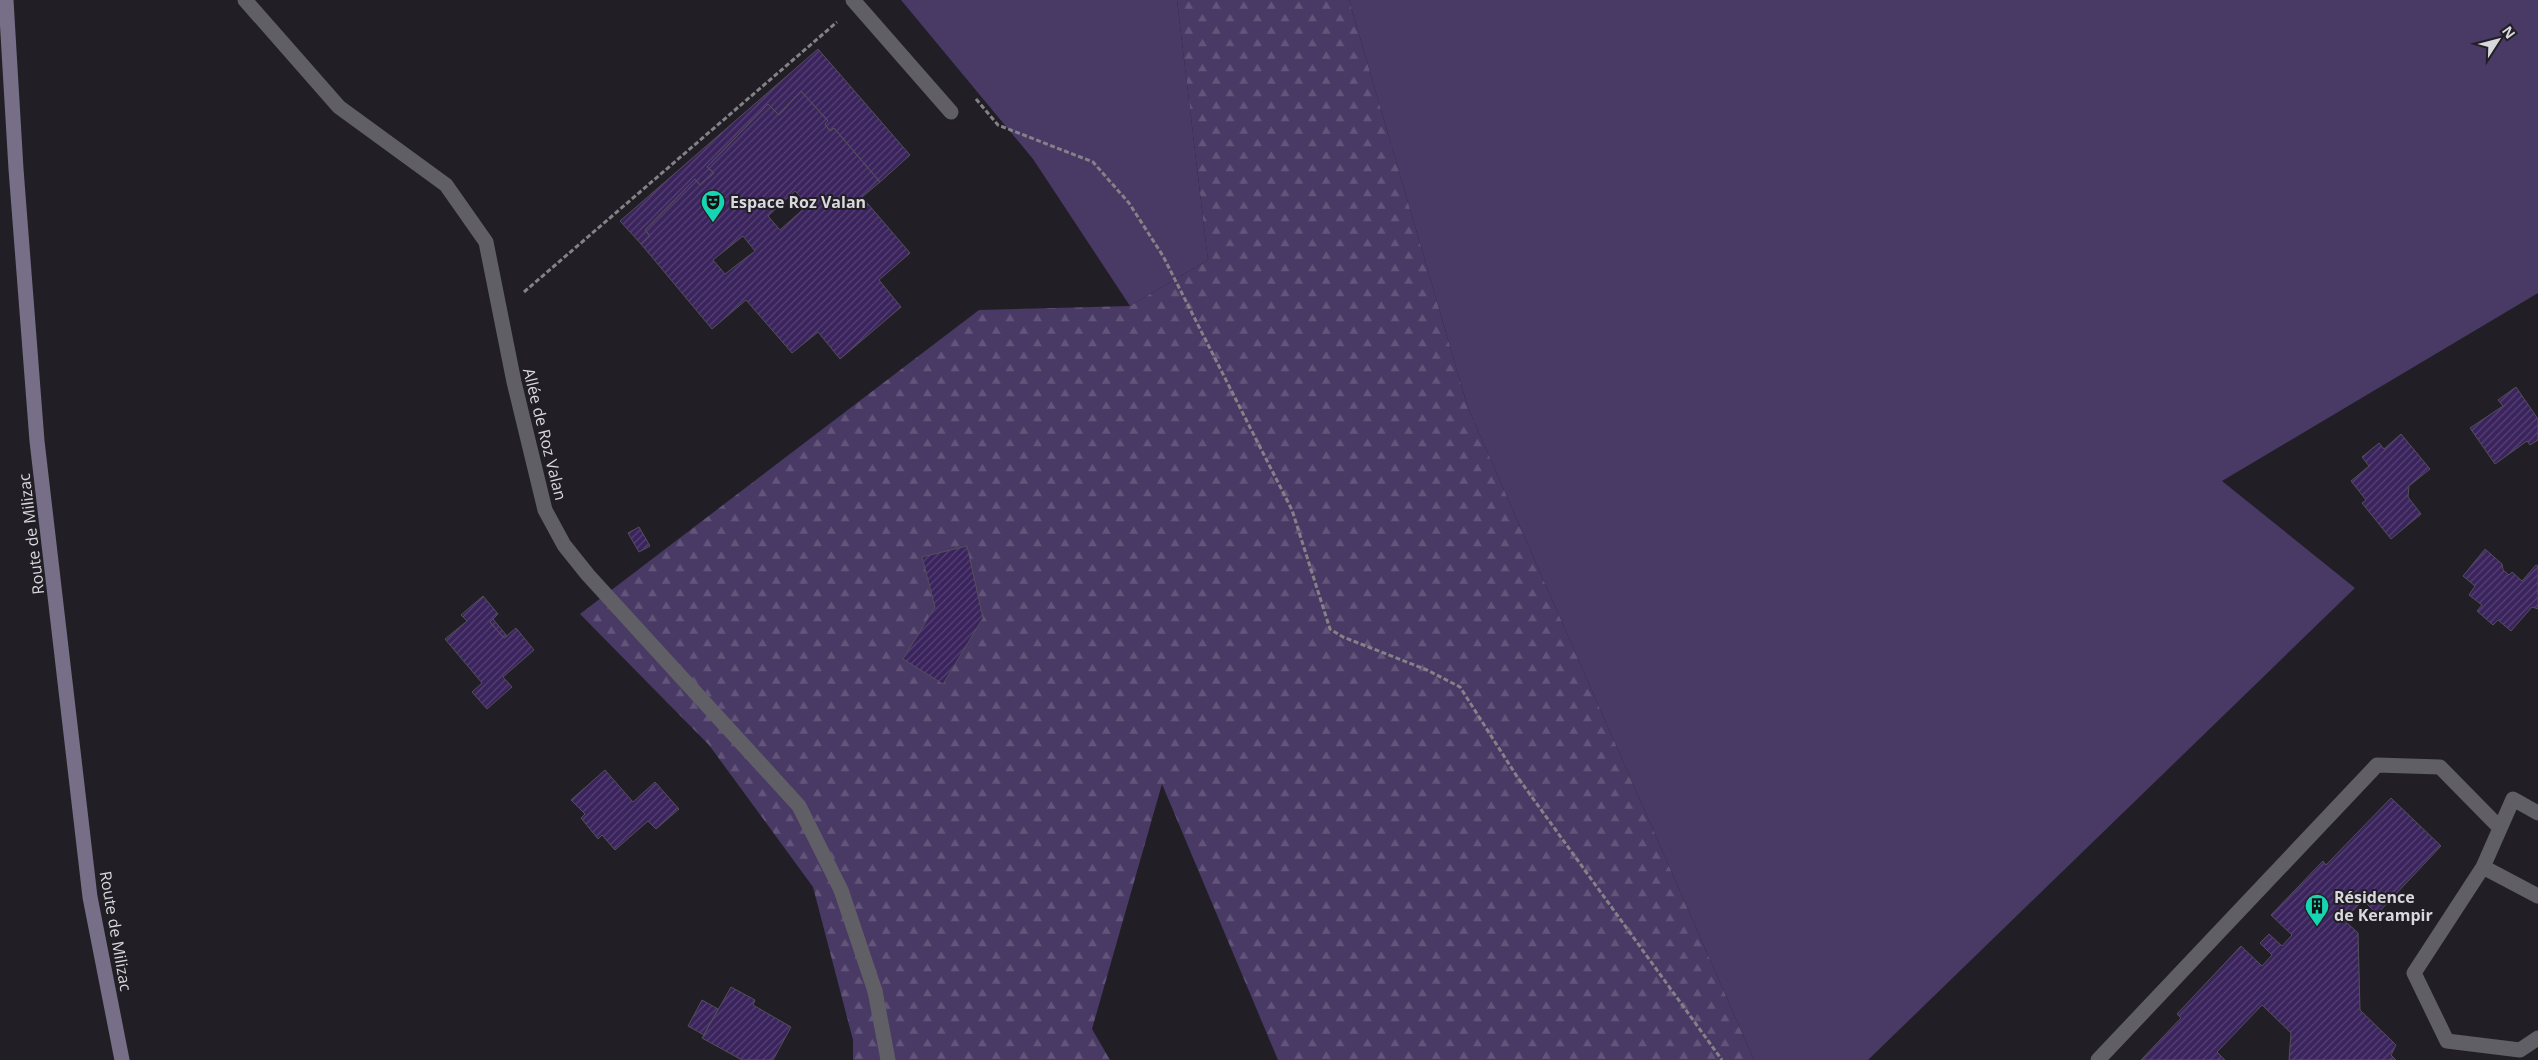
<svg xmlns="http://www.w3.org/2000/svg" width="2538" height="1060" viewBox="0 0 2538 1060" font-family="'Open Sans',sans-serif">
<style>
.green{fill:#493965}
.forest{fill:url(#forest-firs)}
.building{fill:url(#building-hatch);stroke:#525057;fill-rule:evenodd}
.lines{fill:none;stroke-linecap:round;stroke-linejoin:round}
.path{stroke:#848287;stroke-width:3;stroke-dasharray:5 2.5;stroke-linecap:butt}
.lane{stroke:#615f66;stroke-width:15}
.street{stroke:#615f66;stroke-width:15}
.secondary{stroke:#776f88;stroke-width:15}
.labels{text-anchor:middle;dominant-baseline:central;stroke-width:4;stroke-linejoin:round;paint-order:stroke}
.poi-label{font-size:16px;font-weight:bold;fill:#d9d8dc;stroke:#211f25;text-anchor:start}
.street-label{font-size:16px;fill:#d9d8dc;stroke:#211f25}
</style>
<defs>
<pattern id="forest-firs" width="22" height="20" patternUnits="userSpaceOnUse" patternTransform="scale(1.25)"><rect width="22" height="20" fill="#493965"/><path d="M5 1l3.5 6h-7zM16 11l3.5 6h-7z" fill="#63557a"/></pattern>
<pattern id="building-hatch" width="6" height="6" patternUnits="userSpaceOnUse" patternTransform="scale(1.25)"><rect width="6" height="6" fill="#3b245d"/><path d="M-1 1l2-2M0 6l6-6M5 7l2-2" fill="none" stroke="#574374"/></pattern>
</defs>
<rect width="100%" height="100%" fill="#211f25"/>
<path class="green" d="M901 0H1177L1208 260 1130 306 1033 159Z
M1349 0H2538V293L2222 481 2355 588 1868 1060H1754L1468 408Z"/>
<path class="forest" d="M1177 0H1349L1468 408 1754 1060H1278L1162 784 1092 1029 1110 1060H853V1040L813 887 709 745 580 614 979 310 1130 306 1208 260Z"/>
<path class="building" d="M818 49 910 155 880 182 834 128 830 131 825 124 828 121 801 91 779 115 768 104 707 167 714 173 700 185 695 179 645 230 650 236 641 244 620 221Z
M801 91 828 121 825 124 830 131 834 128 880 182 862 197 910 253 879 280 901 307 840 359 818 332 792 353 746 300 712 329 641 244 650 236 645 230 695 179 700 185 714 173 707 167 768 104 779 115ZM795 191 808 205 780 230 768 216ZM743 236 755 251 725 274 713 260Z
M2516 387 2538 419V440L2530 445 2527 441 2495 464 2470 428 2503 406 2498 400Z
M2401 434 2430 469 2409 486 2408 497 2421 514 2391 539 2362 503 2366 500 2351 481 2369 466 2362 457 2379 443 2384 449Z
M639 527 650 546 639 552 628 533Z
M967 546 983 618 943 684 903 659 935 607 922 557Z
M2485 549 2502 564 2503 570 2509 575 2512 572 2522 581 2536 565 2538 566V609L2532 607 2511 631 2498 620 2493 625 2477 611 2482 605 2469 595 2475 586 2463 576Z
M483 596 498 614 490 622 504 638 516 628 534 650 503 677 512 687 487 709 472 692 482 683 445 639 467 621 461 615Z
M493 619 507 636 504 638 490 622Z
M605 770 633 802 655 782 679 809 656 829 648 821 615 850 602 835 598 839 581 818 585 814 571 800Z
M2391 798 2441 846 2377 914 2363 900 2344 920 2358 933 2360 1010 2396 1045 2391 1055 2396 1060H2289L2291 1033 2262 1005 2217 1052 2225 1060H2141L2181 1018 2177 1014 2241 946 2262 966 2272 955 2260 943 2269 934 2282 946 2292 935 2271 915 2323 861 2326 865Z
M731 987 755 1000 753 1005 791 1027 773 1060H742L702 1038Z
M702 1000 718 1009 704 1035 688 1026Z"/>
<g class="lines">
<path class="path" d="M976 99 998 125 1093 162 1129 203 1163 256 1292 510 1330 629 1343 637 1427 670 1460 687 1516 775 1722 1060
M524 292 837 22"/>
<path class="lane" d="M853 0 951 112
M875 991 888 1060"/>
<path class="street" d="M245 0 339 107 446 185 486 242 514 382 545 510 564 545 588 575 799 806 841 890 875 991
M2483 867 2513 799 2538 813
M2538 896 2483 867 2414 973 2447 1041 2520 1050 2538 1038
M2098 1060 2377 765 2440 767 2500 828"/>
<path class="secondary" d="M6 0 16 169 37 441 90 897 122 1060"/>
</g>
<defs>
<symbol id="theatre-pin" viewBox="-11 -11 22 30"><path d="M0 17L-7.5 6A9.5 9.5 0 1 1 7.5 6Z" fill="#16d5b3" stroke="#211f25"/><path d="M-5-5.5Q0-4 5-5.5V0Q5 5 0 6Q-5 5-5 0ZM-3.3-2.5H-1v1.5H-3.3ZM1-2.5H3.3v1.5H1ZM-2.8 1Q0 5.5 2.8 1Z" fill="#111"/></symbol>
<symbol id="building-pin" viewBox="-11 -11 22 30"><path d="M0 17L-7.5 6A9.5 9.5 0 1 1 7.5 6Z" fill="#16d5b3" stroke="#211f25"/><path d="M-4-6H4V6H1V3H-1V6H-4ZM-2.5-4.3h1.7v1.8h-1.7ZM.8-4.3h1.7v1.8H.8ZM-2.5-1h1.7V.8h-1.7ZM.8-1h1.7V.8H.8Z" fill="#111"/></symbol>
</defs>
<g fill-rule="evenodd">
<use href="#theatre-pin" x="699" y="188" width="28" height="38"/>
<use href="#building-pin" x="2303" y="892" width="28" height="38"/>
</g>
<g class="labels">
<g class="poi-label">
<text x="730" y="202">Espace Roz Valan</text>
<text x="2334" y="897">Résidence<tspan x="2334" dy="18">de Kerampir</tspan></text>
</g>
<g class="street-label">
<text transform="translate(545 434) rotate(76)">Allée de Roz Valan</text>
<text transform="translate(31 534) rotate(-97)">Route de Milizac</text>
<text transform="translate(116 931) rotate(80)">Route de Milizac</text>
</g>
</g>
<g transform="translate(2498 40) rotate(54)" stroke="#211f25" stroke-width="4" paint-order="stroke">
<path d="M0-4L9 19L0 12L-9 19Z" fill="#d9d8dc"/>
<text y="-8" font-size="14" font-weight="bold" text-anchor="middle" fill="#d9d8dc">N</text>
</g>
</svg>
